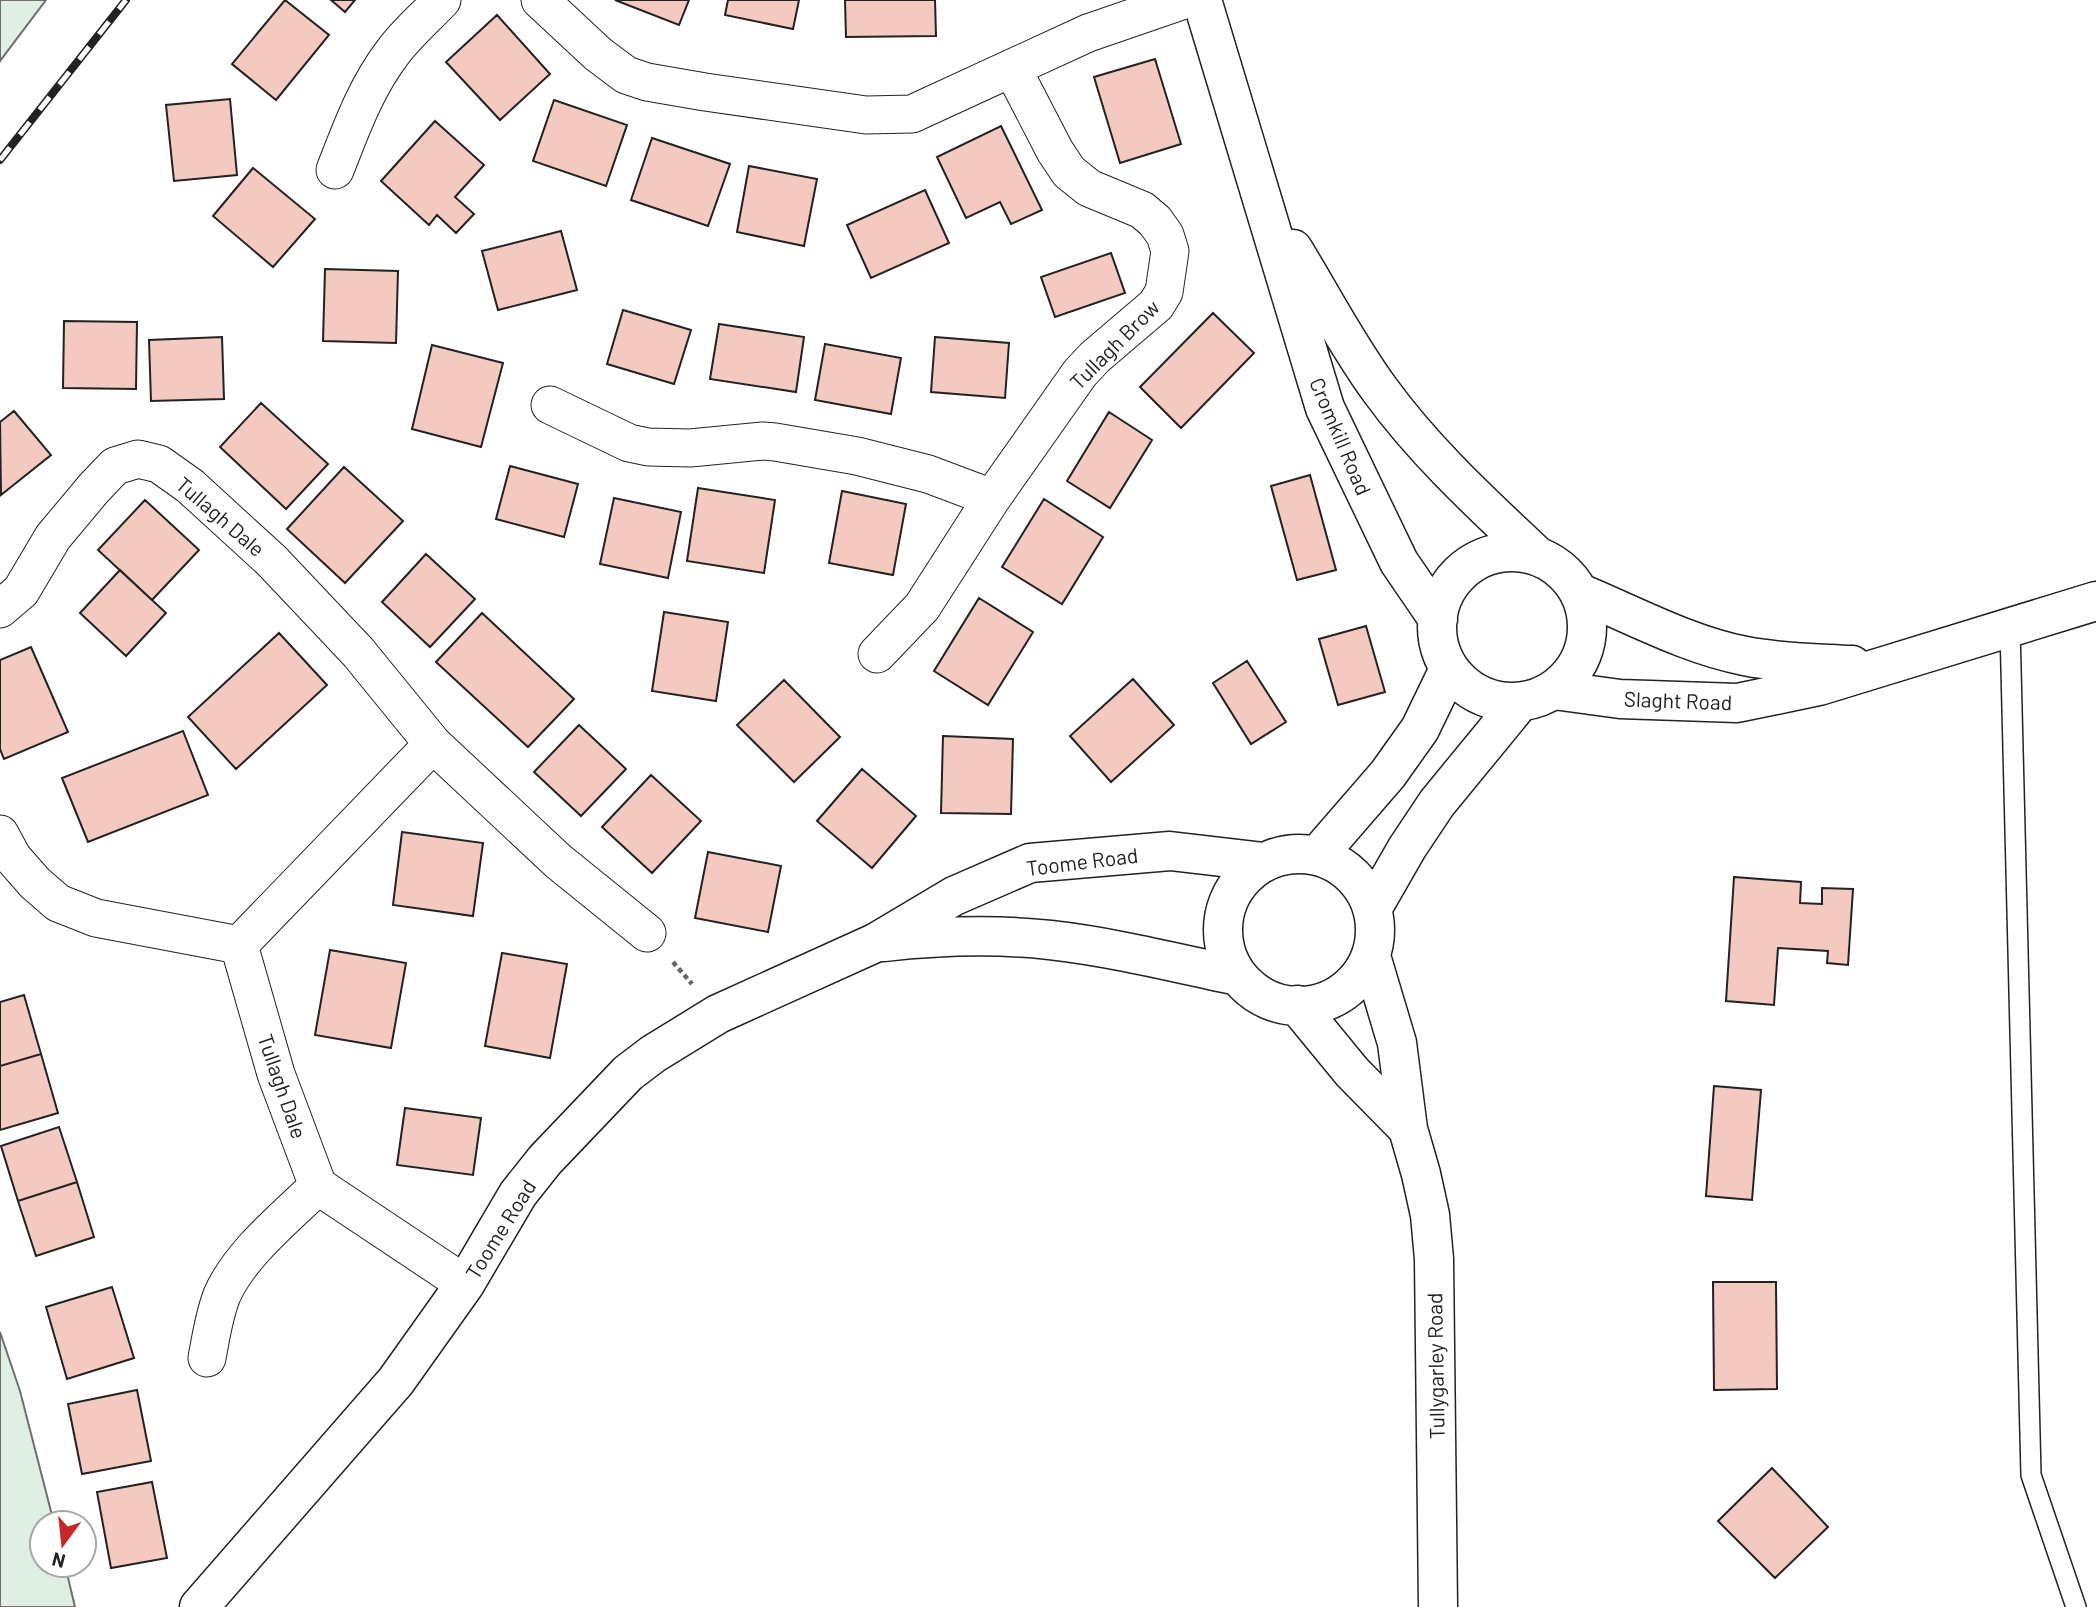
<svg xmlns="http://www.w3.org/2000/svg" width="2096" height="1607" viewBox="0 0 2096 1607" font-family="Barlow,sans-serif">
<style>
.green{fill:#e0efe3;stroke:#6f6f6f;stroke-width:2}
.building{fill:#f3c9c0;stroke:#222;stroke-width:2}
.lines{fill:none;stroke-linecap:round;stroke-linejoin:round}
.lane-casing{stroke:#222;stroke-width:22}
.street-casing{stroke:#222;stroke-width:39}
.secondary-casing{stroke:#222;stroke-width:41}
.path{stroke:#646464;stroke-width:4.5;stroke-dasharray:5 3.5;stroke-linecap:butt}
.lane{stroke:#fff;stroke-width:19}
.street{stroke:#fff;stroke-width:37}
.secondary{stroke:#fff;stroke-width:38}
.rail-casing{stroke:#222;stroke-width:8}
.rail{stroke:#fff;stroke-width:5;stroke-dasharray:16;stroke-linecap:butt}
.labels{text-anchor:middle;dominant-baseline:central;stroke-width:5;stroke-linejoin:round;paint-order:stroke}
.street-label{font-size:21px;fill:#222;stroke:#fff}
</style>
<rect width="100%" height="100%" fill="#fff"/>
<path class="green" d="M0 0H46L0 61Z
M0 1332 20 1391 54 1523H42V1565H65L75 1607H0Z"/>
<path class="building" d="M285 0 329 35 276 100 232 64Z
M331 0H355L345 12Z
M615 0H689L679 25Z
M728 0H799L793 29 725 15Z
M845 0H935L936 36 846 37Z
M497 15 550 74 500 120 446 62Z
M1155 59 1181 144 1120 163 1094 77Z
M230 99 237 175 174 181 166 105Z
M554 100 627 125 606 186 533 161Z
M435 121 484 165 455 197 474 214 456 233 437 215 429 225 381 181Z
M1001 126 1042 210 1011 224 1000 202 966 218 937 157Z
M652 138 730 164 708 226 631 200Z
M749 166 817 179 804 246 737 232Z
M253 168 315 219 273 267 213 216Z
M925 190 949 243 871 278 847 225Z
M561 231 577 290 498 310 482 251Z
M1111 253 1125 293 1055 317 1041 277Z
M325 269 398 271 396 343 323 341Z
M623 310 691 330 674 384 607 364Z
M1213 313 1254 353 1181 428 1140 387Z
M64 321 137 322 136 389 63 388Z
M719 324 804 337 796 392 710 379Z
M222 337 224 399 151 401 149 340Z
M935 337 1009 343 1005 398 931 392Z
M825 344 901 358 891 414 815 400Z
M432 345 503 363 481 447 412 429Z
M261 403 328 464 286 509 220 447Z
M14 411 51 455 1 495 0 422Z
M1109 412 1152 440 1110 508 1067 481Z
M510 466 578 484 564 537 496 519Z
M344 467 403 521 345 583 287 529Z
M1310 475 1336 570 1297 580 1271 486Z
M698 488 775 500 764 573 687 561Z
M842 491 906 504 893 575 829 563Z
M614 498 681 512 668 578 600 564Z
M1044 499 1103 537 1062 604 1002 567Z
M145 500 199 550 152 600 98 550Z
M426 554 475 599 430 647 382 602Z
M120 570 166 613 126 656 80 613Z
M979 598 1033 632 988 705 934 671Z
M664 612 728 622 716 701 652 691Z
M482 613 574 699 528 747 436 662Z
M1366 626 1385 692 1338 705 1319 639Z
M279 633 327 685 236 769 188 717Z
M31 647 68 732 4 759 0 749V660Z
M1247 661 1286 722 1251 744 1213 683Z
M1133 679 1174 725 1111 782 1070 736Z
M784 680 840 737 794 782 737 725Z
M579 725 626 769 581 816 534 772Z
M183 731 208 795 88 842 62 778Z
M943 736 1013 739 1011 814 941 813Z
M862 769 916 816 872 868 817 821Z
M651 775 701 821 652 873 602 827Z
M402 832 483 843 473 916 393 905Z
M708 852 781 866 768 932 695 918Z
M1734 877 1801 882 1800 903 1822 904V888L1853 889 1848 965 1827 963 1828 951 1778 948 1774 1005 1726 1001Z
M330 950 406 963 391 1048 315 1035Z
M502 953 567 964 550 1058 485 1046Z
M24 995 41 1054 0 1066V1002Z
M41 1054 58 1113 0 1130V1066Z
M1714 1086 1761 1090 1752 1200 1706 1196Z
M405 1108 481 1118 473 1175 397 1165Z
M59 1127 77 1182 18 1201 1 1146Z
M77 1182 94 1237 36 1256 18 1201Z
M1713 1282H1776L1777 1389 1714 1390Z
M112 1287 134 1358 67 1379 46 1307Z
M137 1390 151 1461 82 1474 68 1404Z
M1772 1468 1828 1527 1775 1578 1718 1521Z
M152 1482 167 1558 111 1568 97 1492Z"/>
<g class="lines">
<defs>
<path id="lane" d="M2010 628 2031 1475 2076 1607"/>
<path id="street" d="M540 0 598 54 626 75 647 82 705 92 866 115 912 114 1088 33 1184 0
M335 170C351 129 366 87 393 52 407 33 426 17 442 0
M550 405 629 443 648 447 690 448 763 441 775 442 857 456 928 474 992 498 1080 373 1095 357 1156 305 1164 292 1170 251 1165 235 1155 221 1142 210 1089 188 1069 172 1055 151 1012 68
M0 609 21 591 53 537 94 488 115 466 138 459 159 464 190 486 272 561 358 652 433 744 558 861 647 933
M877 654 922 607 992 498
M0 834 13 858 35 883 58 903 96 918 239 945 276 1074 318 1186 465 1284
M239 945 433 744
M207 1358C211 1337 214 1315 222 1295 240 1254 286 1217 318 1186"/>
<path id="secondary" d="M1202 0 1325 408 1399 562 1438 619
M1293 249C1322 296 1347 345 1380 390 1425 452 1481 503 1537 556
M1437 627a75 75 0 1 1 150 0a75 75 0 1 1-150 0Z
M1580 593C1633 615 1688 645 1745 656 1780 663 1816 663 1852 665
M1554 690 1620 699 1737 703 1819 686 2096 601
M1223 930a76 76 0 1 1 152 0a76 76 0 1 1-152 0Z
M1317 856 1388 774 1420 729 1449 669
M1372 909 1407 848 1437 803 1519 703
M884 942C938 936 995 934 1050 940 1113 947 1176 963 1238 976
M1371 956 1397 1043 1408 1129 1421 1174 1430 1215 1434 1259 1438 1607
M1297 1005 1352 1072 1408 1129
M199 1607 396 1381 465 1284 518 1194 545 1160 628 1073 653 1054 718 1014 875 943 954 896 1030 863 1170 851 1264 862"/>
</defs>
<use href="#lane" class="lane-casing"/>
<use href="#street" class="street-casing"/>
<use href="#secondary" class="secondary-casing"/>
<path class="path" d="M673 962 692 984"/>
<use href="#lane" class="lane"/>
<use href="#street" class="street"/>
<use href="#secondary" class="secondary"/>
<defs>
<path id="rail" d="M0 160 126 0"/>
</defs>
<use href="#rail" class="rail-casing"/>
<use href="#rail" class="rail"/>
</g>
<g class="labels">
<g class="street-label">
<text transform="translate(1114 344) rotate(-45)">Tullagh Brow</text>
<text transform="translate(1341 436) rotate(67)">Cromkill Road</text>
<text transform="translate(221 516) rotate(41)">Tullagh Dale</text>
<text transform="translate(1678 700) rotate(2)">Slaght Road</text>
<text transform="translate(1082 861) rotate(-7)">Toome Road</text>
<text transform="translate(283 1086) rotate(71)">Tullagh Dale</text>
<text transform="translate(500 1229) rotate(-58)">Toome Road</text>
<text transform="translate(1435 1366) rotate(-91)">Tullygarley Road</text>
</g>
</g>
<g transform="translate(63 1544) rotate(195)"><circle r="33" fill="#ffffff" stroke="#a7a7a7" stroke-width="2"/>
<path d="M0-5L12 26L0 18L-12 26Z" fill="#c62828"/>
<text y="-10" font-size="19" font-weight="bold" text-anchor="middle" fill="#222222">N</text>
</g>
</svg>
